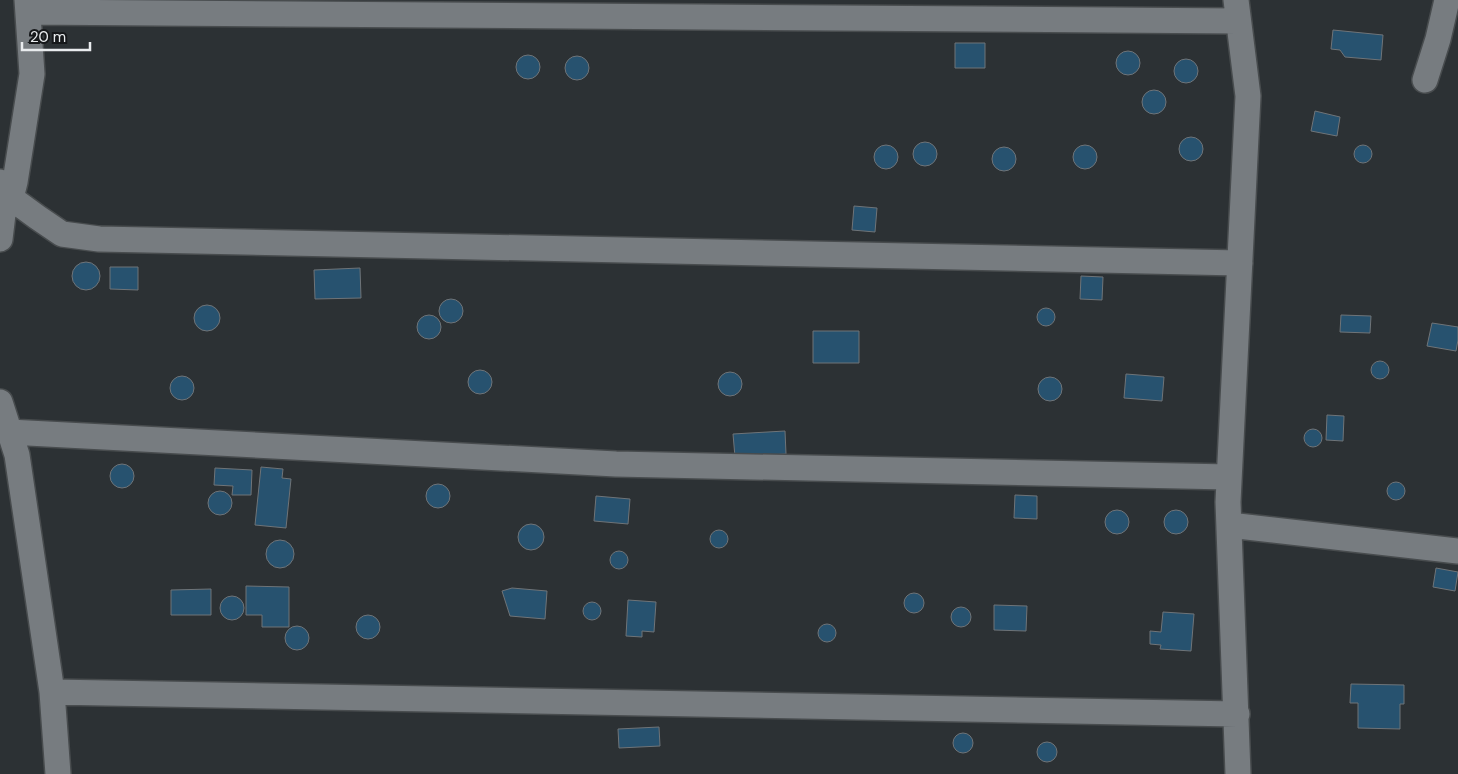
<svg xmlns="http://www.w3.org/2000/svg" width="1458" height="774" viewBox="0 0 1458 774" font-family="'DM Sans',sans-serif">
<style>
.building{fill:#27526f;stroke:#6f7478}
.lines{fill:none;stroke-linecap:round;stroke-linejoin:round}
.street-casing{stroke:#484c4e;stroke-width:28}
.street{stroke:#777c80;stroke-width:25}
</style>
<rect width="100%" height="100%" fill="#2c3134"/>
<path class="building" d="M1333 30 1383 35 1381 60 1345 57 1340 50 1331 49Z
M955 43H985V68H955Z
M1116 63a12 12 0 1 1 24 0a12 12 0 1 1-24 0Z
M516 67a12 12 0 1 1 24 0a12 12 0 1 1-24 0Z
M565 68a12 12 0 1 1 24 0a12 12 0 1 1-24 0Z
M1174 71a12 12 0 1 1 24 0a12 12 0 1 1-24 0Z
M1142 102a12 12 0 1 1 24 0a12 12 0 1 1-24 0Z
M1315 111 1340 117 1337 136 1311 131Z
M1179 149a12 12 0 1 1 24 0a12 12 0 1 1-24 0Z
M913 154a12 12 0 1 1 24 0a12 12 0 1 1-24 0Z
M1354 154a9 9 0 1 1 18 0a9 9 0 1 1-18 0Z
M874 157a12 12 0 1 1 24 0a12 12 0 1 1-24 0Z
M1073 157a12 12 0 1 1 24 0a12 12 0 1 1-24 0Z
M992 159a12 12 0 1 1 24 0a12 12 0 1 1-24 0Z
M854 206 877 208 875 232 852 230Z
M72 276a14 14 0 1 1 28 0a14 14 0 1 1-28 0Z
M110 267H138V290L110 289Z
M360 268 361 298 315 299 314 270Z
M1081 276 1103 277 1102 300 1080 299Z
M439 311a12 12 0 1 1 24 0a12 12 0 1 1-24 0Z
M194 318a13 13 0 1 1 26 0a13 13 0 1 1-26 0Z
M1037 317a9 9 0 1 1 18 0a9 9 0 1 1-18 0Z
M417 327a12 12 0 1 1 24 0a12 12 0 1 1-24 0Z
M1341 315 1371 316 1370 333 1340 332Z
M1432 323 1458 327V340L1456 351 1427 346Z
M813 331H859V363H813Z
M1371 370a9 9 0 1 1 18 0a9 9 0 1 1-18 0Z
M468 382a12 12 0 1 1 24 0a12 12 0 1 1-24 0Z
M718 384a12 12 0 1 1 24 0a12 12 0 1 1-24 0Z
M1126 374 1164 377 1162 401 1124 398Z
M170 388a12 12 0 1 1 24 0a12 12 0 1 1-24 0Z
M1038 389a12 12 0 1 1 24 0a12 12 0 1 1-24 0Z
M1327 415 1344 416 1343 441 1326 440Z
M1304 438a9 9 0 1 1 18 0a9 9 0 1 1-18 0Z
M785 431 786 454 735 457 733 434Z
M110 476a12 12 0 1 1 24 0a12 12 0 1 1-24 0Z
M261 467 283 469 282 478 291 479 286 528 255 525Z
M215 468 252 470 251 495H232L233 486 214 485Z
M1387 491a9 9 0 1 1 18 0a9 9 0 1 1-18 0Z
M426 496a12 12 0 1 1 24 0a12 12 0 1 1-24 0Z
M208 503a12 12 0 1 1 24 0a12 12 0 1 1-24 0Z
M1015 495 1037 496V519L1014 518Z
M596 496 630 499 628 524 594 521Z
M1105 522a12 12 0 1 1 24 0a12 12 0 1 1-24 0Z
M1164 522a12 12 0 1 1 24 0a12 12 0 1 1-24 0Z
M518 537a13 13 0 1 1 26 0a13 13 0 1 1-26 0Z
M710 539a9 9 0 1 1 18 0a9 9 0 1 1-18 0Z
M266 554a14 14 0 1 1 28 0a14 14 0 1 1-28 0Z
M610 560a9 9 0 1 1 18 0a9 9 0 1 1-18 0Z
M1436 568 1458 572 1455 591 1433 587Z
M246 586 289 587V627H262V615H246Z
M512 588 547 591 545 619 510 616 502 591Z
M211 589V615H171V590Z
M904 603a10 10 0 1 1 20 0a10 10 0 1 1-20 0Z
M220 608a12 12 0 1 1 24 0a12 12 0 1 1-24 0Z
M628 600 656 602 654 632 642 631V637L626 636Z
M583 611a9 9 0 1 1 18 0a9 9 0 1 1-18 0Z
M994 605 1027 606 1026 631 994 630Z
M951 617a10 10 0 1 1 20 0a10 10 0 1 1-20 0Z
M1163 612 1194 614 1191 651 1160 649 1161 645 1150 644V631L1161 632Z
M356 627a12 12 0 1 1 24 0a12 12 0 1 1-24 0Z
M818 633a9 9 0 1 1 18 0a9 9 0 1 1-18 0Z
M285 638a12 12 0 1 1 24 0a12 12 0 1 1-24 0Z
M1351 684 1404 685V704H1400V729L1358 728V703H1350Z
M659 727 660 746 619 748 618 729Z
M953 743a10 10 0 1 1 20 0a10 10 0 1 1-20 0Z
M1037 752a10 10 0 1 1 20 0a10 10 0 1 1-20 0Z"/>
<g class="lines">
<defs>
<path id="street" d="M1236 0 1248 96 1228 502 1238 774
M28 12 1238 21
M1425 80 1438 39 1447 0
M0 182 11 198 37 217 62 234 99 239 1240 263
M0 239 3 214 11 198 15 182 32 74 27 0
M0 402 17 455 52 692
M9 432 616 464 1229 477
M1229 525 1458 551
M58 774 52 692 1237 714"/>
</defs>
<use href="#street" class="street-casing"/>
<use href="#street" class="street"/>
</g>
<path d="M22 42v8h68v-8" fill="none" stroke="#e9ecee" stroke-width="2.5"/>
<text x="30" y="42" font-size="15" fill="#e9ecee" stroke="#16181a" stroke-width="4" paint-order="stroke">20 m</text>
</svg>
